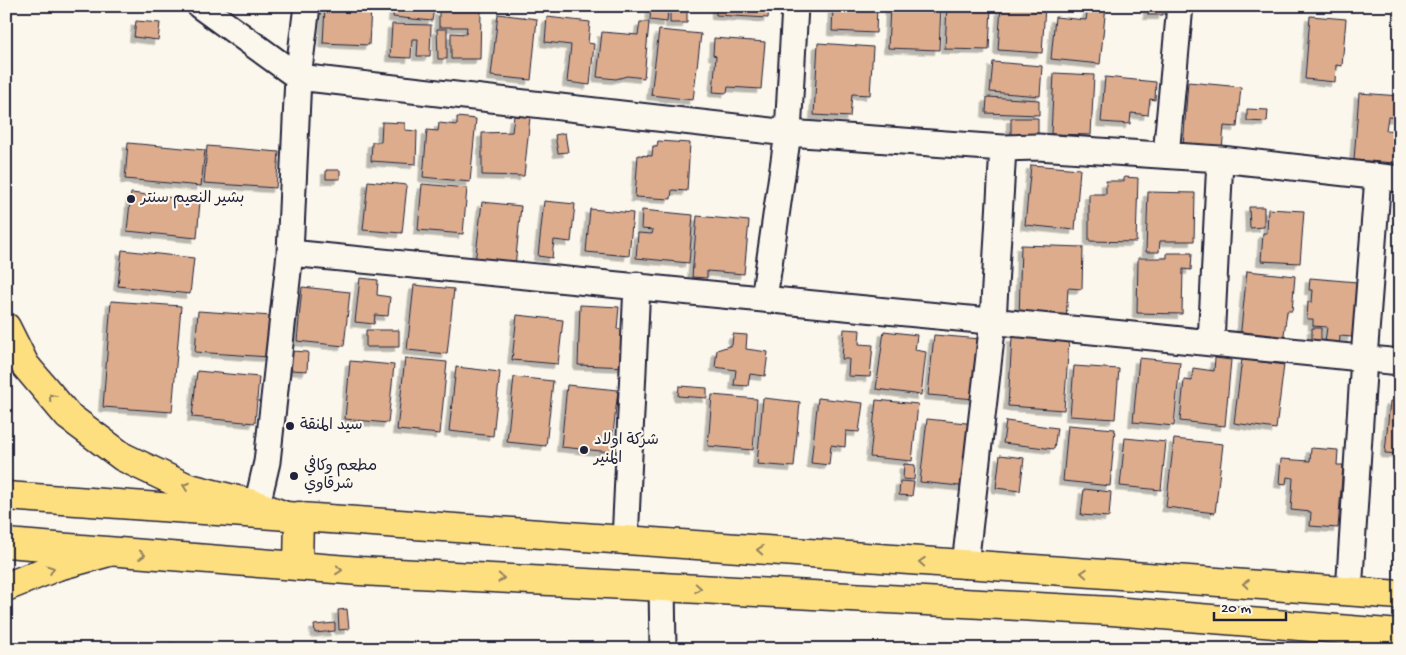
<svg xmlns="http://www.w3.org/2000/svg" width="1406" height="655" viewBox="0 0 1406 655" font-family="'Gochi Hand','Playpen Sans Arabic',sans-serif">
<style>
.building{fill:#dcac8d;stroke:#22223b;filter:url(#shadow)}
.lines{fill:none;stroke-linecap:round;stroke-linejoin:round}
.minor-casing{stroke:#22223b;stroke-width:29}
.primary-casing{stroke:#22223b;stroke-width:31}
.trunk-casing{stroke:#22223b;stroke-width:31}
.minor{stroke:#fbf7ec;stroke-width:25}
.primary{stroke:#fedf80;stroke-width:28}
.trunk{stroke:#fedf80;stroke-width:28}
.oneway{stroke:#90805e}
.poi-dot{fill:#22223b;stroke:#fbf7ec;stroke-width:2}
.labels{text-anchor:middle;dominant-baseline:central;stroke-width:4.5;stroke-linejoin:round;paint-order:stroke}
.poi-label{font-size:16px;fill:#22223b;stroke:#fbf7ec;text-anchor:start}
</style>
<defs>
<filter id="shadow"><feDropShadow dx="-4.5" dy="4.5" stdDeviation="0" flood-color="#0004"/></filter>
</defs>
<rect width="100%" height="100%" fill="#fbf7ec"/>
<filter id="ink" filterUnits="userSpaceOnUse"><feTurbulence type="fractalNoise" baseFrequency=".02" numOctaves="2"/><feDisplacementMap in="SourceGraphic" scale="10" xChannelSelector="R" yChannelSelector="G"/><feConvolveMatrix kernelMatrix="1 2 1 2 8 2 1 2 1" color-interpolation-filters="sRGB"/></filter>
<g filter="url(#ink)">
<path class="building" d="M325 6 371 7 369 45 323 43Z
M394 6 434 8 432 21 393 17Z
M716 6H769L768 18 716 15Z
M833 6H877L876 33 832 31Z
M890 6H941L939 50 888 48Z
M947 6H991L989 50 945 49Z
M1001 6H1045L1042 53 998 50Z
M1088 6H1106L1100 64 1051 59 1055 17 1086 20Z
M1148 6H1163V15H1148Z
M651 7 668 9 667 22 650 20Z
M670 10H687V23H670Z
M439 11H481L480 59H451V33L466 34 467 27H439Z
M498 14 537 19 531 80 491 76Z
M1310 16 1346 19 1342 66 1336 65 1335 82 1305 79Z
M547 17 590 22 588 43 594 44 590 85 567 82 571 45 545 42Z
M136 21 160 23 158 40 134 37Z
M640 22H649L644 78 627 76 616 79 597 77 602 32 638 35Z
M392 24 431 25 430 56H417L418 39H412L411 58 390 57Z
M437 29H447V59H438Z
M659 30 701 34 693 100 651 95Z
M714 38 765 42 761 89 728 87 727 93 713 92 716 56 713 55Z
M818 43 873 47 870 95 852 94 850 117 814 115Z
M993 62 1042 66 1040 96 990 92Z
M1054 73 1094 75 1091 135 1051 134Z
M1105 77 1156 82 1155 100 1150 99 1148 115 1131 113 1130 124 1101 122Z
M1188 82 1241 87 1237 127 1224 126 1222 150 1183 147Z
M1359 93 1400 96 1399 118 1388 117 1386 130 1398 131 1396 163 1354 160Z
M987 97 1039 100V115L986 113Z
M1247 109 1268 110 1267 122 1247 121Z
M514 116 530 117 524 176 482 175V133L512 132Z
M457 117 476 119 470 182 423 177 427 130 438 131 439 123 457 125Z
M1011 118H1038V139H1011Z
M382 122 405 123V130L417 131 416 164 371 161 372 142H381Z
M565 133 568 152 558 153 555 135Z
M658 141 690 143 687 191 672 190 671 199 635 197 638 155 652 156 653 146 657 147Z
M128 143 205 150 201 186 125 179Z
M207 146 279 152 276 188 204 183Z
M1031 165 1080 169 1075 230 1025 225Z
M326 170H340V179H326Z
M1124 177 1138 178 1136 242 1089 241V194H1106V181H1124Z
M368 181 407 185 402 233 363 230Z
M422 184 467 188 463 234 418 230Z
M1148 192 1195 193 1194 241H1160L1159 252H1146Z
M131 193 200 201 197 238 127 231Z
M544 201 575 204 571 242 554 240 552 258 538 256Z
M482 202 521 206 515 267 475 263Z
M1249 207H1264V227L1250 228Z
M590 209 633 213 629 256 586 252Z
M1268 209 1304 211 1300 263 1261 261 1263 233H1267Z
M642 210 693 215 689 263 636 258 638 233 652 234 653 230 641 229Z
M697 216 749 221 744 274 707 271V278L692 277Z
M1021 245 1083 247 1082 289 1068 288 1066 321 1019 320Z
M122 250 194 258 190 294 118 286Z
M1167 253H1192L1191 270 1183 269 1182 314 1137 313 1138 258H1167Z
M1247 271 1295 276 1292 311H1287L1283 343 1240 339Z
M360 278 378 280 377 295 390 297 388 316 375 315 374 324 355 322Z
M1310 278 1357 282 1352 337 1340 336 1339 351 1324 350 1327 327 1313 326V319H1307L1308 302H1312L1313 290H1309Z
M414 285 454 289 447 354 407 350Z
M302 287 350 292 344 346 297 341Z
M111 301 181 306 172 412 103 407Z
M580 305 619 307 617 329 629 330 628 367 578 365Z
M198 311 272 316 269 357 195 352Z
M517 315 563 320 558 364 512 360Z
M1312 328H1321V346H1312Z
M844 329 860 330 859 344 873 345 870 377 848 376 849 359H842Z
M366 330H399V347H366Z
M884 331 917 335 915 350 926 352 921 395 876 389Z
M733 334 747 335 746 349 768 352 765 376 750 374 748 386 734 385 736 370 715 367 717 350 732 345Z
M934 335 981 339 975 399 928 395Z
M1012 337 1069 341 1064 410 1008 406Z
M292 351 308 352 307 371 291 370Z
M405 358 447 362 440 434 397 430Z
M1139 358 1180 362 1174 426 1133 422Z
M1215 358 1231 360 1225 426 1180 421 1184 380 1192 381 1193 368 1214 371Z
M1242 359 1284 365 1276 429 1234 423Z
M350 361 394 365 388 423 345 419Z
M1074 366 1119 369 1115 419 1070 416Z
M456 367 500 372 493 436 449 431Z
M197 371 259 377 255 423 192 417Z
M514 377 553 381 546 446 507 442Z
M567 385 618 390 611 452 561 447Z
M679 386 707 388V398L678 396Z
M712 395 757 399 753 450 708 446Z
M763 398 800 402 794 467 757 464Z
M818 398 863 403 859 432 846 431 845 447 831 445 829 465 811 463Z
M876 400 918 404 912 461 870 457Z
M1390 401 1400 402V454L1385 453Z
M927 419 976 424 969 487 920 482Z
M1006 421 1057 428 1054 449 1003 443Z
M1068 425 1115 429 1110 486 1063 481Z
M1125 438 1166 442 1161 490 1120 486Z
M1174 439 1223 444 1215 513 1166 507Z
M1311 448 1338 450 1337 465H1343L1338 528 1310 526 1311 512 1291 510 1293 478 1287 477 1286 484 1279 483 1281 459 1310 461Z
M1000 455 1024 458 1020 491 996 488Z
M904 464 915 465 914 480 903 479Z
M900 481 914 482 912 496 899 495Z
M1084 489 1111 492 1109 517 1081 515Z
M347 609 349 629 339 630 338 610Z
M335 623V631L315 633 314 625Z
M170 643 214 649H169Z
M295 646 317 649H295Z"/>
<g class="lines">
<defs>
<path id="minor" d="M200 6 298 77 788 133 1003 148 1038 147 1220 159 1400 179
M1166 155 1180 6
M290 253C660 286 1030 325 1400 362
M764 299 788 133 795 6
M1211 343 1220 159
M257 505 267 462 290 253 298 77 307 6
M625 541 637 285
M965 565 993 321 1003 148
M662 586 663 649
M1349 592 1364 358 1378 177"/>
<path id="primary" d="M6 496 1400 595
M6 543 360 571 1112 611 1400 634
M298 566 299 516"/>
<path id="trunk" d="M6 327 25 365 68 416 123 457 186 487 257 505 283 515
M6 587 58 566 109 552"/>
</defs>
<use href="#minor" class="minor-casing"/>
<use href="#primary" class="primary-casing"/>
<use href="#trunk" class="trunk-casing"/>
<use href="#minor" class="minor"/>
<use href="#primary" class="primary"/>
<use href="#trunk" class="trunk"/>
</g>
<defs><path id="oneway-chevron" d="M-2-3.5L2.5 0L-2 3.5" fill="none" stroke-width="1.6" stroke-linecap="round" stroke-linejoin="round" transform="scale(1.25)"/></defs>
<g class="oneway">
<use href="#oneway-chevron" transform="translate(52 397) rotate(-130)"/>
<use href="#oneway-chevron" transform="translate(186 486) rotate(-160)"/>
<use href="#oneway-chevron" transform="translate(760 550) rotate(-176)"/>
<use href="#oneway-chevron" transform="translate(142 555) rotate(4)"/>
<use href="#oneway-chevron" transform="translate(922 562) rotate(-176)"/>
<use href="#oneway-chevron" transform="translate(51 569) rotate(-21)"/>
<use href="#oneway-chevron" transform="translate(339 570) rotate(5)"/>
<use href="#oneway-chevron" transform="translate(1084 573) rotate(-176)"/>
<use href="#oneway-chevron" transform="translate(501 578) rotate(3)"/>
<use href="#oneway-chevron" transform="translate(1246 584) rotate(-176)"/>
<use href="#oneway-chevron" transform="translate(698 588) rotate(3)"/>
</g>
</g>
<g class="poi-dot">
<circle cx="131" cy="199" r="5"/>
<circle cx="290" cy="426" r="5"/>
<circle cx="584" cy="450" r="5"/>
<circle cx="294" cy="476" r="5"/>
</g>
<g class="labels">
<g class="poi-label">
<text x="141" y="199">بشير النعيم سنتر</text>
<text x="300" y="426">سيد المنقة</text>
<text x="594" y="441">شركة اولاد<tspan x="594" dy="18">المنير</tspan></text>
<text x="304" y="467">مطعم وكافي<tspan x="304" dy="18">شرقاوي</tspan></text>
</g>
</g>
<rect width="1406" height="655" fill="none" stroke="#fbf7ec" stroke-width="25"/>
<rect x="12" y="12" width="1381" height="630" fill="none" stroke="#22223b" stroke-width="2" filter="url(#ink)"/>
<path d="M1214 612v8h72v-8" fill="none" stroke="#22223b" stroke-width="2.5"/>
<text x="1221" y="612" font-size="15" fill="#22223b" stroke="#fbf7ec" stroke-width="4" paint-order="stroke">20 m</text>
</svg>
